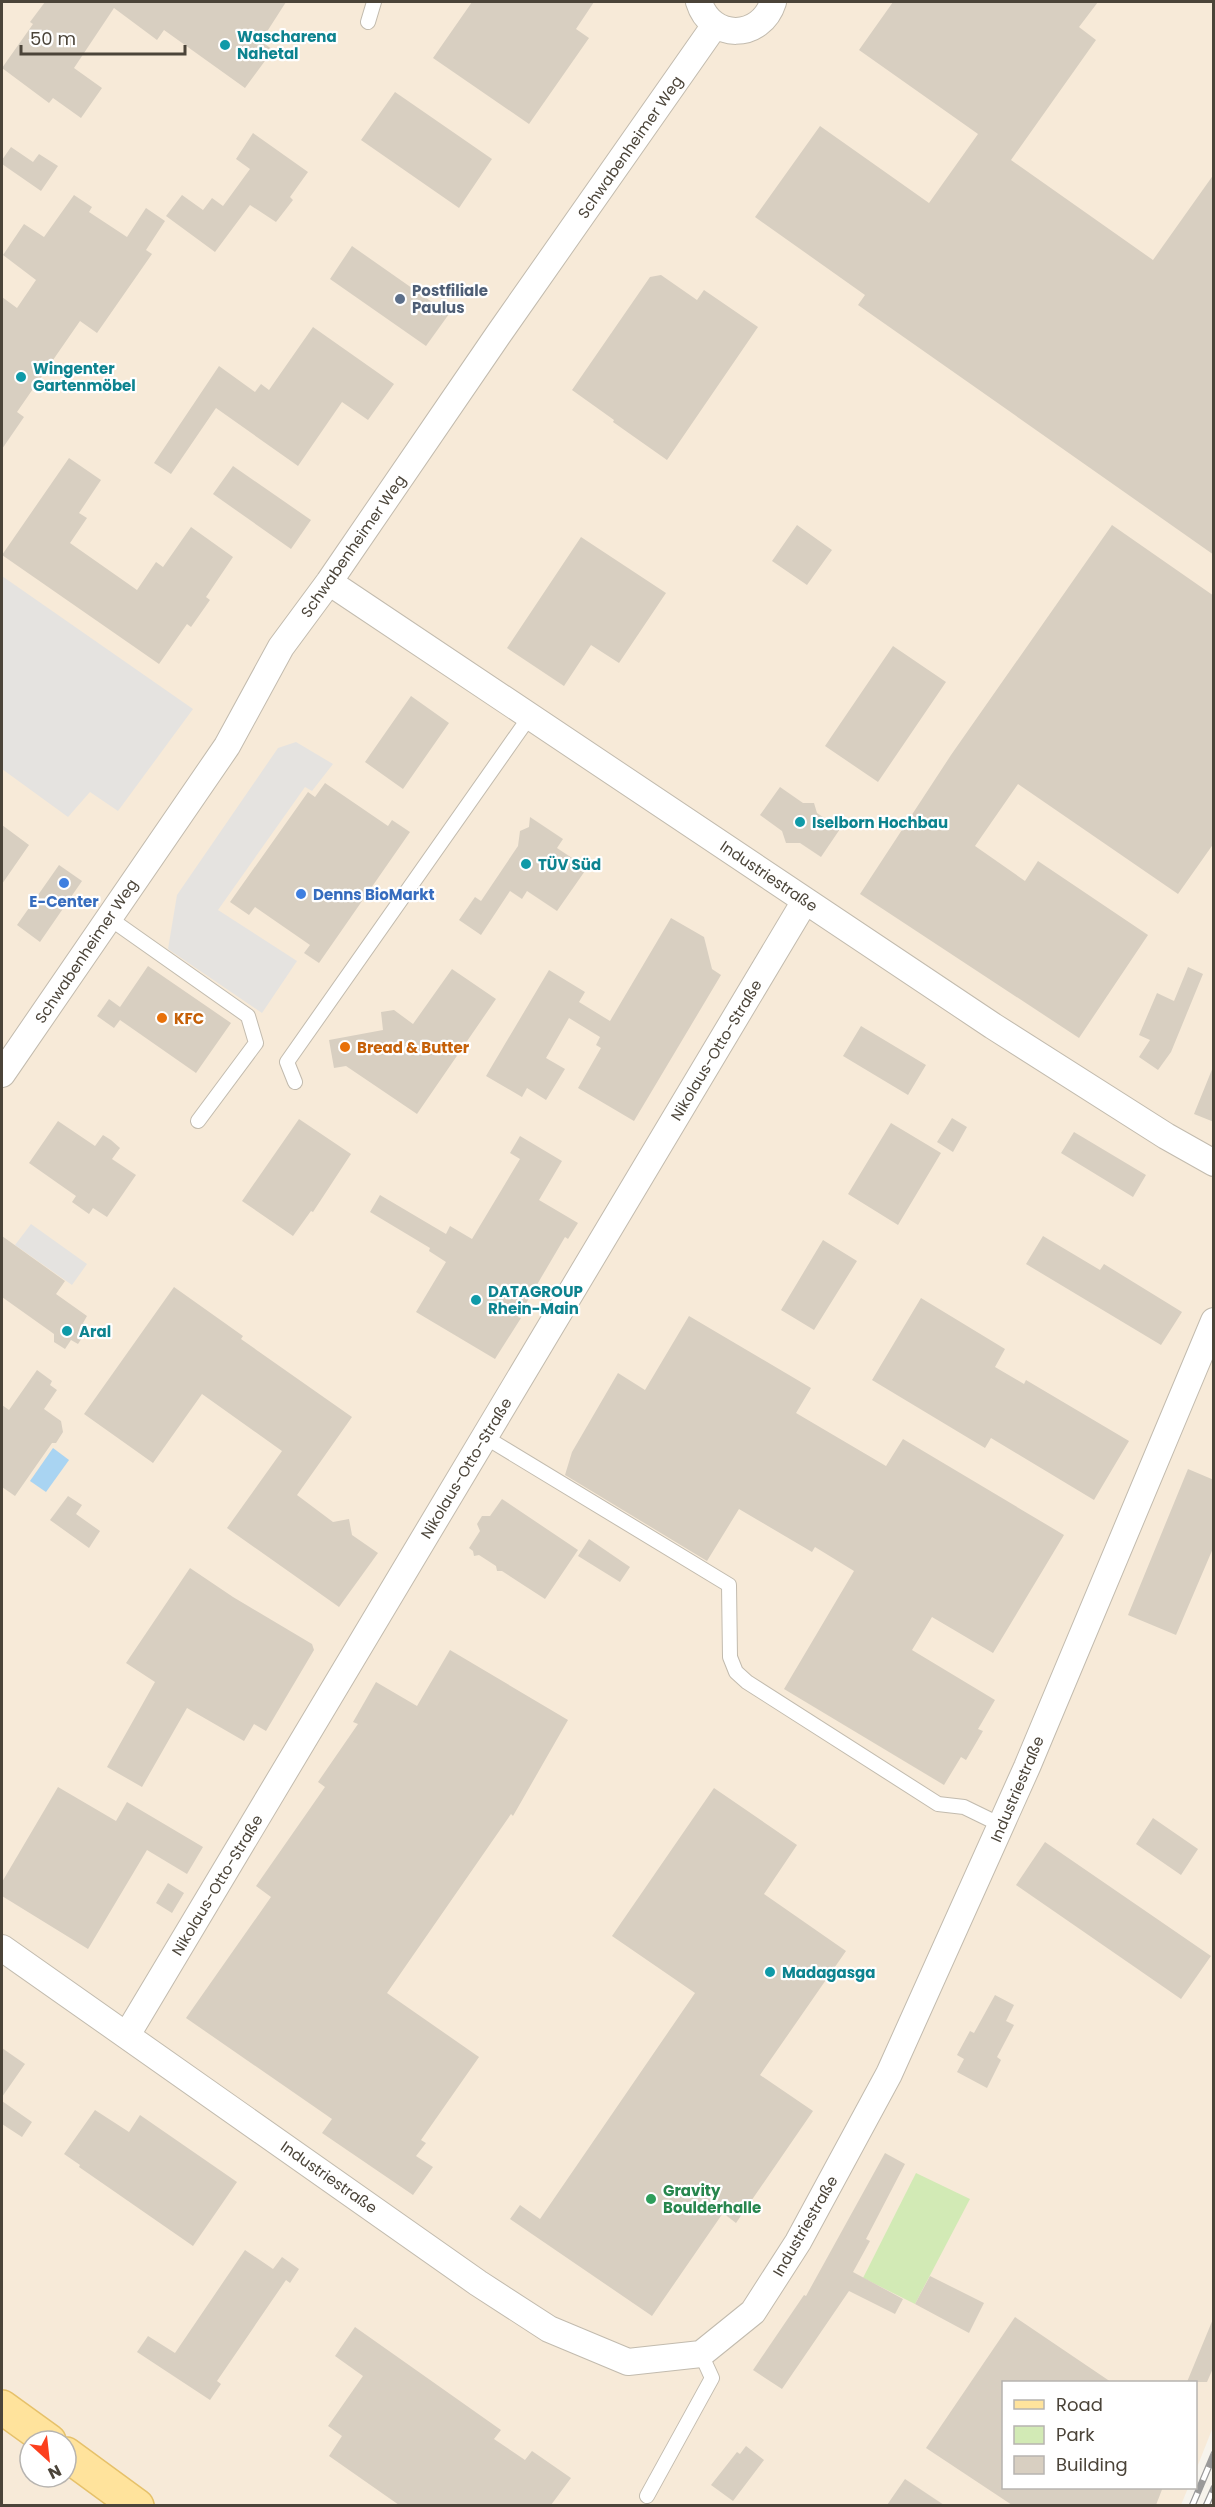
<svg xmlns="http://www.w3.org/2000/svg" width="1215" height="2507" viewBox="0 0 1215 2507" font-family="Poppins,sans-serif">
<style>
.commercial{fill:#f7ead8;fill-rule:evenodd}
.green{fill:#d2eab5}
.parking{fill:#e5e3e0}
.water{fill:#a9d4f2}
.building{fill:#d8cfc1}
.lines{fill:none;stroke-linecap:round;stroke-linejoin:round}
.lane-casing{stroke:#c2bbae;stroke-width:16}
.street-casing{stroke:#c2bbae;stroke-width:28}
.primary-casing{stroke:#e6c16a;stroke-width:36}
.lane{stroke:#fff;stroke-width:14}
.street{stroke:#fff;stroke-width:26}
.primary{stroke:#ffe39c;stroke-width:33}
.rail-casing{stroke:#9a9a9a;stroke-width:7}
.rail{stroke:#fff;stroke-width:4.5;stroke-dasharray:14;stroke-linecap:butt}
.culture-dot{fill:#0f9aa8;stroke:#fff;stroke-width:2}
.service-dot{fill:#5c6f8a;stroke:#fff;stroke-width:2}
.shop-dot{fill:#3f7fe0;stroke:#fff;stroke-width:2}
.food-dot{fill:#e8710a;stroke:#fff;stroke-width:2}
.leisure-dot{fill:#2e9e5b;stroke:#fff;stroke-width:2}
.labels{text-anchor:middle;dominant-baseline:central;stroke-width:4.5;stroke-linejoin:round;paint-order:stroke}
.culture-label{font-size:15px;font-weight:bold;fill:#0d838f;stroke:#fff;text-anchor:start}
.street-label{font-size:15px;fill:#4b4439;stroke:#fff}
.service-label{font-size:15px;font-weight:bold;fill:#4e5e75;stroke:#fff;text-anchor:start}
.shop-label{font-size:15px;font-weight:bold;fill:#366cbe;stroke:#fff;text-anchor:start}
.food-label{font-size:15px;font-weight:bold;fill:#c56008;stroke:#fff;text-anchor:start}
.leisure-label{font-size:15px;font-weight:bold;fill:#27864d;stroke:#fff;text-anchor:start}
</style>
<rect width="100%" height="100%" fill="#f6f3ec"/>
<path class="commercial" d="M2 2H1213V2427L1196 2470V2382H1004V2488H1188L1181 2505 2 2506ZM30 2441H66V2477H30Z"/>
<path class="green" d="M916 2173 970 2199 915 2304 863 2278Z"/>
<path class="parking" d="M2 576 193 709 118 811 90 792 68 817 2 769Z
M296 742 333 764 312 791 305 787 218 910 297 961 262 1013 168 949 177 895 278 748Z
M31 1224 87 1264 72 1285 15 1245Z"/>
<path class="water" d="M53 1448 69 1460 46 1492 30 1481Z"/>
<path class="building" d="M45 2H286L261 41 273 50 245 88 164 30 157 40 114 8 74 68 102 88 81 118 53 98 49 103 2 68 33 24 30 22Z
M472 2H594L576 29 589 38 529 124 433 58Z
M893 2H1098L1079 27 1096 40 1011 160 1153 260 1214 174V555L858 305 865 295 755 217 820 126 929 203 978 134 859 50Z
M395 92 492 159 459 208 361 140Z
M253 133 308 172 290 197 293 200 276 222 250 205 215 252 166 216 182 195 203 210 212 198 223 206 250 169 236 159Z
M11 147 33 162 39 154 58 166 41 191 2 164V160Z
M74 195 92 207 89 212 127 237 146 208 165 221 146 250 152 254 97 333 80 321 17 412 24 417 2 449V297L17 308 36 280 3 255 24 224 44 237Z
M352 246 449 314 426 346 330 279Z
M661 275 697 300 704 290 758 327 667 460 613 422 614 420 572 390 650 277Z
M313 327 394 384 368 420 342 402 298 466 216 408 171 474 154 463 219 366 255 392 261 384 269 390Z
M69 458 101 480 79 513 87 518 70 543 137 590 156 562 163 567 191 527 233 557 206 597 210 600 191 627 187 624 159 664 2 555Z
M233 466 311 520 291 549 213 494Z
M797 525 832 550 807 585 772 561Z
M1112 525 1214 596V843L1178 894 1018 784 975 846 1025 881 1038 861 1148 935 1079 1038 860 894 951 755Z
M581 537 666 593 619 663 591 645 564 686 507 648Z
M893 646 946 682 878 782 825 746Z
M411 696 449 723 403 789 365 762Z
M325 783 388 826 392 820 410 832 319 963 304 953 310 945 255 907 249 915 230 902 308 792 315 797Z
M780 787 803 803H814L817 813 840 829 821 857 800 843H786L782 831 760 815Z
M530 817 563 839 557 848 587 868 557 911 527 891 522 899 510 891 481 935 459 920 475 897 481 901 518 846 520 831 529 827Z
M2 825 29 845 2 884Z
M59 865 82 881 40 942 17 925Z
M671 918 704 937 712 969 721 975 634 1121 578 1088 601 1048 596 1045 600 1037 569 1018 546 1058 565 1069 546 1100 527 1088 522 1097 486 1076 549 970 585 992 579 1002 610 1021Z
M148 966 231 1023 196 1073 120 1020 114 1028 97 1016 109 999 120 1007Z
M1188 967 1203 974 1171 1052 1158 1070 1139 1057 1150 1040 1139 1035 1157 993 1174 1001Z
M452 969 496 999 417 1114 346 1066 334 1068 329 1040 383 1030 381 1012 394 1010 413 1024Z
M861 1026 926 1065 908 1095 843 1056Z
M1213 1067H1214V1122L1194 1114Z
M952 1118 967 1127 953 1152 937 1142Z
M299 1119 351 1154 313 1212 311 1211 293 1236 242 1201Z
M58 1121 95 1146 103 1135 111 1140 120 1148 112 1159 136 1175 107 1217 93 1208 89 1214 72 1202 76 1196 29 1163Z
M891 1123 941 1153 898 1225 848 1194Z
M1074 1132 1146 1175 1133 1197 1061 1153Z
M520 1136 562 1161 539 1200 578 1223 568 1239 565 1237 518 1317 521 1318 495 1359 416 1312 446 1262 429 1251 430 1248 370 1212 380 1195 446 1234 450 1226 472 1239 520 1159 510 1153Z
M2 1236 65 1281 56 1294 87 1316 83 1323 89 1327 78 1344 71 1340 65 1349 54 1342V1334L2 1297Z
M1043 1236 1100 1270 1104 1264 1182 1312 1161 1345 1026 1264Z
M823 1240 857 1261 814 1330 781 1310Z
M174 1287 243 1336 241 1339 352 1417 297 1495 333 1522 349 1519 352 1535 378 1553 339 1607 227 1528 282 1451 202 1394 153 1463 84 1414Z
M921 1298 1005 1349 995 1367 1024 1384 1026 1380 1129 1441 1094 1500 991 1438 985 1448 872 1380Z
M689 1316 811 1388 796 1413 886 1466 903 1439 1064 1535 993 1653 932 1617 912 1650 995 1700 978 1729 983 1731 966 1760 961 1757 944 1785 784 1689 854 1571 815 1547 812 1552 739 1509 707 1561 565 1475 572 1452 618 1373 645 1390Z
M37 1370 52 1381 50 1385 57 1390 44 1409 61 1421 63 1432 56 1443H52L15 1496 2 1487V1405L9 1410Z
M1188 1469 1214 1480V1546L1176 1635 1128 1615Z
M68 1496 82 1505 76 1514 100 1531 89 1548 50 1520Z
M502 1499 578 1550 545 1599 502 1571H497L496 1566 479 1555 474 1556 473 1551 469 1548 480 1531 477 1524 482 1516H490Z
M589 1539 630 1567 620 1582 578 1556Z
M190 1568 233 1597 312 1644 314 1650 266 1731 254 1724 244 1741 187 1708 142 1787 107 1767 155 1682 126 1663Z
M450 1650 568 1720 513 1816 511 1814 387 1993 479 2057 421 2140 426 2143 416 2156 433 2167 413 2195 322 2133 332 2119 186 2018 271 1897 256 1886 325 1787 318 1782 358 1724 353 1722 376 1682 417 1706Z
M58 1787 116 1821 127 1802 203 1847 187 1874 147 1850 88 1949 2 1896V1882Z
M714 1788 797 1845 764 1894 846 1951 760 2075 813 2111 736 2223 723 2213 652 2316 510 2219 520 2205 540 2219 695 1993 612 1936Z
M1153 1818 1198 1849 1181 1875 1136 1844Z
M1045 1842 1211 1956 1181 1999 1016 1885Z
M168 1883 184 1893 172 1913 156 1903Z
M995 1995 1014 2005 1006 2021 1014 2025 997 2057 1001 2060 987 2088 957 2072 964 2059 957 2055 970 2031 974 2033Z
M2 2048 25 2064 2 2097Z
M2 2101 32 2122 22 2137 2 2124Z
M95 2110 129 2132 140 2115 237 2182 193 2246 79 2167 80 2165 64 2154Z
M885 2153 905 2164 866 2239 870 2241 853 2272 903 2299 895 2314 849 2291 782 2389 753 2370 804 2295 806 2296Z
M245 2250 273 2269 282 2257 299 2269 290 2283 286 2280 217 2381 221 2384 210 2400 137 2352 148 2336 175 2353Z
M930 2276 984 2303 969 2333 915 2304Z
M1015 2317 1111 2382H1004V2487H1163L1156 2505H1012L926 2448Z
M1213 2319 1214 2366 1207 2382H1187Z
M355 2327 501 2430 494 2439 525 2460 532 2451 571 2478 551 2505H399L329 2456 342 2436 328 2426 363 2376 335 2356Z
M746 2446 764 2460 733 2501 711 2485 737 2452 740 2454Z
M905 2479 944 2505H887Z"/>
<g class="lines">
<defs>
<path id="lane" d="M368 22 374 2
M109 918 248 1016 256 1043 198 1121
M295 1082 287 1062 530 716
M485 1437 729 1585 730 1657 736 1672 747 1682 938 1804 964 1807 1001 1825
M647 2496 712 2378 701 2354"/>
<path id="street" d="M699 2C711 41 761 40 773 2
M329 582 993 1026 1166 1136 1214 1163
M2 1074 227 746 281 647 329 582 498 335 715 25
M2 1948 478 2283 549 2329 628 2362 701 2354 753 2312 798 2242 889 2074 1027 1767 1214 1321
M127 2035 805 901"/>
<path id="primary" d="M2 2407 49 2441
M66 2454 137 2506"/>
</defs>
<use href="#lane" class="lane-casing"/>
<use href="#street" class="street-casing"/>
<use href="#primary" class="primary-casing"/>
<use href="#lane" class="lane"/>
<use href="#street" class="street"/>
<use href="#primary" class="primary"/>
<defs>
<path id="rail" d="M1192 2506 1214 2454
M1206 2506 1214 2488"/>
</defs>
<use href="#rail" class="rail-casing"/>
<use href="#rail" class="rail"/>
</g>
<g class="culture-dot">
<circle cx="225" cy="45" r="6"/>
<circle cx="21" cy="377" r="6"/>
<circle cx="800" cy="822" r="6"/>
<circle cx="526" cy="864" r="6"/>
<circle cx="476" cy="1300" r="6"/>
<circle cx="67" cy="1331" r="6"/>
<circle cx="770" cy="1972" r="6"/>
</g>
<circle class="service-dot" cx="400" cy="299" r="6"/>
<g class="shop-dot">
<circle cx="64" cy="883" r="6"/>
<circle cx="301" cy="894" r="6"/>
</g>
<g class="food-dot">
<circle cx="162" cy="1018" r="6"/>
<circle cx="345" cy="1047" r="6"/>
</g>
<circle class="leisure-dot" cx="651" cy="2199" r="6"/>
<g class="labels">
<g class="culture-label">
<text x="237" y="36">Wascharena<tspan x="237" dy="17">Nahetal</tspan></text>
<text x="33" y="368">Wingenter<tspan x="33" dy="17">Gartenmöbel</tspan></text>
<text x="812" y="822">Iselborn Hochbau</text>
<text x="538" y="864">TÜV Süd</text>
<text x="488" y="1291">DATAGROUP<tspan x="488" dy="17">Rhein-Main</tspan></text>
<text x="79" y="1331">Aral</text>
<text x="782" y="1972">Madagasga</text>
</g>
<g class="street-label">
<text transform="translate(630 147) rotate(-55)">Schwabenheimer Weg</text>
<text transform="translate(353 546) rotate(-55)">Schwabenheimer Weg</text>
<text transform="translate(769 876) rotate(34)">Industriestraße</text>
<text transform="translate(86 951) rotate(-56)">Schwabenheimer Weg</text>
<text transform="translate(716 1050) rotate(-59)">Nikolaus-Otto-Straße</text>
<text transform="translate(466 1468) rotate(-59)">Nikolaus-Otto-Straße</text>
<text transform="translate(1017 1789) rotate(-67)">Industriestraße</text>
<text transform="translate(217 1885) rotate(-59)">Nikolaus-Otto-Straße</text>
<text transform="translate(329 2177) rotate(35)">Industriestraße</text>
<text transform="translate(805 2226) rotate(-60)">Industriestraße</text>
</g>
<g class="service-label">
<text x="412" y="290">Postfiliale<tspan x="412" dy="17">Paulus</tspan></text>
</g>
<g class="shop-label">
<text x="313" y="894">Denns BioMarkt</text>
<text x="64" y="901" text-anchor="middle">E-Center</text>
</g>
<g class="food-label">
<text x="174" y="1018">KFC</text>
<text x="357" y="1047">Bread &amp; Butter</text>
</g>
<g class="leisure-label">
<text x="663" y="2190">Gravity<tspan x="663" dy="17">Boulderhalle</tspan></text>
</g>
</g>
<rect width="1215" height="2507" fill="none" stroke="#4b4439" stroke-width="6"/>
<rect x="1002" y="2381" width="195" height="108" fill="#ffffff" stroke="#b7b4b0" stroke-width="1.5"/>
<rect x="1014" y="2400" width="30" height="9" fill="#ffe39c" stroke="#b7b4b0" stroke-width="1.5"/>
<text x="1056" y="2411" font-size="18" fill="#4b4439">Road</text>
<rect x="1014" y="2426" width="30" height="18" fill="#d2eab5" stroke="#b7b4b0" stroke-width="1.5"/>
<text x="1056" y="2441" font-size="18" fill="#4b4439">Park</text>
<rect x="1014" y="2456" width="30" height="18" fill="#d8cfc1" stroke="#b7b4b0" stroke-width="1.5"/>
<text x="1056" y="2471" font-size="18" fill="#4b4439">Building</text>
<g transform="translate(48 2459) rotate(153)"><circle r="28" fill="#ffffff" stroke="#b7b4b0" stroke-width="1.5"/>
<path d="M0-4.5L10 22L0 15L-10 22Z" fill="#fc3f1d"/>
<text y="-9" font-size="16" font-weight="bold" text-anchor="middle" fill="#4b4439">N</text>
</g>
<path d="M21 45v9h164v-9" fill="none" stroke="#4b4439" stroke-width="3"/>
<text x="30" y="45" font-size="18" fill="#4b4439" stroke="#ffffff" stroke-width="4.5" paint-order="stroke">50 m</text>
</svg>
